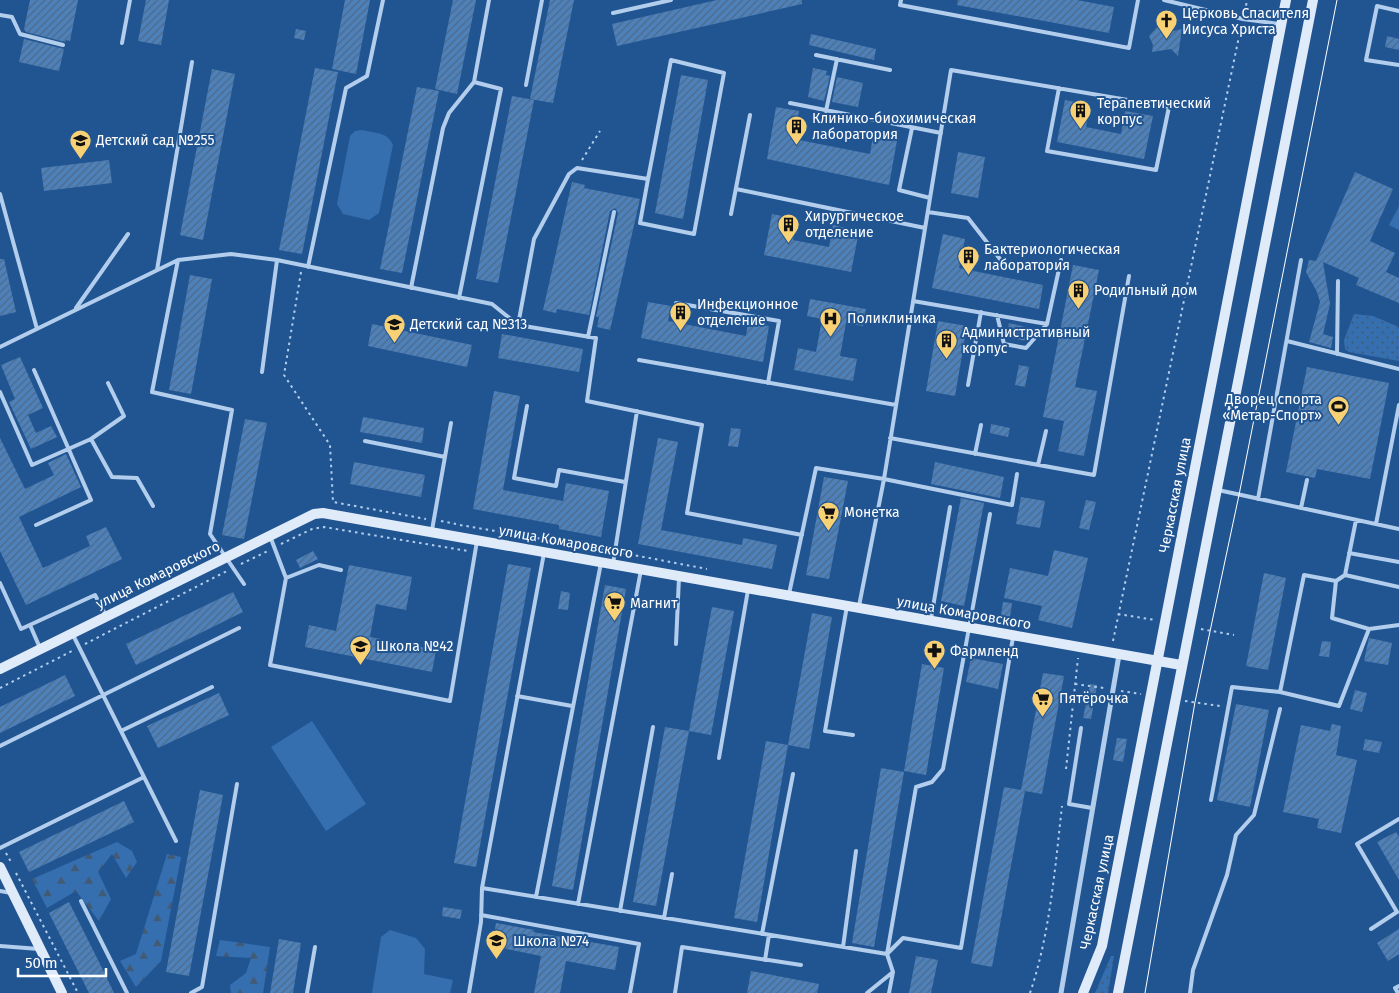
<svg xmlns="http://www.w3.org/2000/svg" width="1399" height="993" viewBox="0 0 1399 993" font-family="'Fira Sans',sans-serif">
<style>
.grass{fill:url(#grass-dots)}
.forest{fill:url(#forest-firs)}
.garden{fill:#356faf}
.building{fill:url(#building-hatch)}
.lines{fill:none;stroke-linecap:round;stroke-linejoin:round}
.path{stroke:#b3ceed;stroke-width:2;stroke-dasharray:2.5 4;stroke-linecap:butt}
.lane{stroke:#b3ceed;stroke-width:4}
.street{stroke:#b3ceed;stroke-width:5}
.secondary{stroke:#e0ebfa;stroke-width:10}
.tram{stroke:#fff;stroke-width:1}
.labels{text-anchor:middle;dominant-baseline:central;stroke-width:4;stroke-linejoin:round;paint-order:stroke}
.poi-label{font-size:14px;fill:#fff;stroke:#215592;text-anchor:start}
.street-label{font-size:14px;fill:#fff;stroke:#215592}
</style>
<defs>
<pattern id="grass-dots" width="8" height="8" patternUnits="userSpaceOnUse" patternTransform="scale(1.25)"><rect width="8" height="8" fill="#356faf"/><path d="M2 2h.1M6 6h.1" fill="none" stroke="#435a74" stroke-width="1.8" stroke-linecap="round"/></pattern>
<pattern id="forest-firs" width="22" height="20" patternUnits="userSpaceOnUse" patternTransform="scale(1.25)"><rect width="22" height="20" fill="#356faf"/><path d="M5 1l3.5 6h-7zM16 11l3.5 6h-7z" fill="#435a74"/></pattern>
<pattern id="building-hatch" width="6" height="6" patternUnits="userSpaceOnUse" patternTransform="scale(1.25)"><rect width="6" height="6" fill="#4e81ba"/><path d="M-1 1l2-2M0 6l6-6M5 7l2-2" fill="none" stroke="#4d6988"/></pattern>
</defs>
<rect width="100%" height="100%" fill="#215592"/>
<path class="grass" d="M1354 314 1373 316 1399 327V361L1349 352 1345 349 1344 340Z
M1111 956H1114L1108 993H1095Z"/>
<path class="forest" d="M117 842 132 851 137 862 126 878 112 854 98 872 111 899 99 921 76 891 47 908 32 879Z
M167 854 181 857 161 961 136 987 120 961 136 954Z
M220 940 270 947 263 993H231L230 985 246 973 251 958 216 956Z"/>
<path class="garden" d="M362 130C374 133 388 132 393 145L379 213 369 220 343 214 337 204 350 136 355 131Z
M1399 206V230L1389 225Z
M312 721 366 804 326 831 271 747Z
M390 930 416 938 425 949 424 974 453 980 450 993H372L381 937Z"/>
<path class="building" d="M30 0H78L70 41 66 40 65 42 26 32 24 29Z
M146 0H169L161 45 138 41Z
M345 0H370L356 74 332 69Z
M453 0H476L457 94 435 89Z
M550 0H574L553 103 530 99Z
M717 0H802V4L617 46 612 24Z
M958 0H1077L1114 7 1109 33 957 5Z
M1158 21 1174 31 1182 29 1178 56 1171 49 1152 52 1153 45 1149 36 1157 27Z
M296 29 306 31 304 40 294 38Z
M811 34 876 49 874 60 809 45Z
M1387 36 1399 39V50L1385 47Z
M24 39 64 49 59 71 19 62Z
M315 68 338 72 302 254 279 250Z
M813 68 827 71 826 75 830 76 824 101 808 97Z
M212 69 235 74 203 240 180 235Z
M681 75 708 80 683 219 655 213Z
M837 77 863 83 858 107 832 102Z
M417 87 439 91 402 273 380 269Z
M512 96 534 100 498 283 476 279Z
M1065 100 1090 105 1086 127 1121 134 1125 111 1153 116 1144 159 1057 142Z
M776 107 799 111 794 139 870 154 874 131 898 135 889 185 767 159Z
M958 152 985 157 978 198 951 193Z
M109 160 112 183 44 191 41 168Z
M1355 172 1393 189 1370 241 1395 253 1386 272 1399 278V303L1356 285 1359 278 1323 262 1330 304 1323 334 1333 337 1331 348 1309 342 1320 302 1317 292 1306 272 1309 260 1316 261Z
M572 182 585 185 584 188 640 199 610 330 597 327 599 317H596L618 213 615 208 610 211 589 315 557 309 556 313 543 310Z
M772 214 797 219 793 240 829 247 833 225 859 231 851 272 764 255Z
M943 234 965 239 959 268 1043 285 1039 309 932 288Z
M0 259H4L16 312 0 316Z
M1073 265 1099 270 1075 387 1097 391 1084 456 1058 451 1064 421 1043 417Z
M190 275 212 279 191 394 169 390Z
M810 299 866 309 863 326 846 323 840 356 857 359 853 381 794 370 798 348 816 352 822 319 807 316Z
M648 302 671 306 668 321 746 336 748 322 769 326 763 362 641 338Z
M938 321 967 326 955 396 926 391Z
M1009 323 1030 328 1027 341 1006 337Z
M372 324 472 345 467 367 368 346Z
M502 334 583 349 579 372 498 358Z
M20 357 43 408 28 415 36 433 51 426 57 437 31 449 9 402 15 399 1 365Z
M1019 365 1029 367 1025 387 1015 385Z
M1307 367 1389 383 1370 479 1317 469 1315 478 1286 472Z
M494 391 520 396 503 490 563 501 566 483 609 491 601 537 559 529V525L473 509Z
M363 417 424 428 422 443 360 432Z
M245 419 267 423 244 539 222 535Z
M991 424 1010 428 1008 437 990 433Z
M731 428 741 429 738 447 728 446Z
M0 438 25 489 54 475 48 463 66 454 81 487 19 517 43 568 90 546 86 536 106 527 122 559 26 605 0 551Z
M658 438 678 442 661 530 742 545 743 538 777 545 772 569 638 544Z
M354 462 425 475 421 497 350 484Z
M935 462 1004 477 1000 498 931 484Z
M824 477 848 481 829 579 806 575Z
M1021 497 1045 501 1040 528 1016 524Z
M961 498 984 503 964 606 941 601Z
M1086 500 1096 502 1089 530 1079 528Z
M1054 550 1088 558 1072 628 1038 620 1042 606 1004 598 1010 568 1048 576Z
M313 551 318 559 300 568 296 560Z
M508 564 531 568 476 867 454 863Z
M349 565 412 577 406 610 376 604 370 637 436 650 432 672 305 647 309 625 336 631Z
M1264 573 1286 578 1268 670 1246 666Z
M605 585 626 589 573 890 552 886Z
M561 591 570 593 568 610 558 609Z
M233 592 243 612 136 665 126 644Z
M1003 602 1012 603 1010 617 1001 615Z
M712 607 734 611 711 735 689 731Z
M812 613 832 617 809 749 788 745Z
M1369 638 1392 643 1388 665 1364 661Z
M1322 641 1331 642 1329 657 1319 656Z
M971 658 1003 664 998 689 966 682Z
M922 664 944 668 926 775 904 771Z
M1043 673 1064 676 1042 794 1025 791 992 967 971 963 1004 787 1021 790Z
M65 675 75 696 0 733V707Z
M1090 684 1097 685 1091 719 1083 718Z
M1355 690 1367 693 1362 712 1350 709Z
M219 693 229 715 158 748 147 726Z
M1236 704 1269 710 1250 807 1217 800Z
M1332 724 1341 726 1336 755 1357 760 1341 833 1317 828 1319 819 1283 812 1301 725 1330 731Z
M665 727 689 731 656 906 633 902Z
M1117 738 1127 739 1123 762 1113 760Z
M1365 739 1382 742 1379 753 1363 750Z
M766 741 788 745 757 922 734 918Z
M881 768 904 772 874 947 852 943Z
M200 790 223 795 189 976 166 972Z
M124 801 134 822 29 872 19 852Z
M1396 832 1399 837V880L1377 842Z
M69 902 100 964 114 993H89L49 913Z
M443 907 462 910 460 919 442 916Z
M496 923 534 930 533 932 619 947 615 970 566 961 560 993H534L541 956 492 946Z
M1399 929V954L1388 961 1377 943Z
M279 939 301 943 293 993H270Z
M916 956 938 960 931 993H909Z
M751 971 819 984 817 993H747Z"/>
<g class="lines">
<path class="path" d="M1245 12 1247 0
M582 160 600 131
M301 272 284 375 330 445 333 502 426 519
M441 521 456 524
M460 525 608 550
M281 544 312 529 324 527 468 551
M623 553 707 569
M241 564 268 551
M1118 614 1155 620
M1201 629 1234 635
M1113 641 1241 27
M85 644 227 571
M1075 684 1104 688
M0 688 72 651
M1121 691 1141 694
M1185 701 1220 706
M1066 769 1078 658
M6 853 11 862
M16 873 78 993
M1030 993C1050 934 1055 868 1062 806"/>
<path class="lane" d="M901 0 900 5 1129 48 1138 0
M1164 0 1243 19 1279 24
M1399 11 1377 6 1366 60 1399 65
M613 13 671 0
M0 15 12 17 20 34 63 45
M122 43 130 0
M816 55 890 70
M526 85 542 0
M790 103 941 133
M826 111 837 59
M912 128 899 190 930 198
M736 189 925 228
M0 194 37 329
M928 212 968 218 1000 259
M731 214 750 115
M178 260 152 392 232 410 210 534 244 584
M308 267 346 88 367 76 383 0
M157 270 192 62
M411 288 443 128 449 113 474 82 489 0
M459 298 501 89 474 82
M913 301 1047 324 1061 260
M676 303 779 321 768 383
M76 308 128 234
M997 315 1004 344 1026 348 1047 324
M518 325 534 239 569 174 577 168 648 179 640 223 694 234 724 73 671 60 648 179
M588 337 614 212
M1287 341 1399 369
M0 347 178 260 231 254 277 260 492 304 518 325 596 338 587 401 702 425 687 513 802 535
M1337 354 1338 281
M639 360 896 405
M34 370 91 500 36 525
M262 372 277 260
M968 385 981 312
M0 392 32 465 91 439 124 416 108 383
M527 406 514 478 556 486 559 470 625 482
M890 438 1094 475 1129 276
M91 439 112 477 137 478 153 506
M365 441 445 457
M975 454 981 425
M1038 465 1046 431
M1218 490 1399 529
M1258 499 1301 260
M1301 508 1307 480
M1356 520 1345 575 1399 587
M1376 524 1399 405
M432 530 451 423
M270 536 286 578 270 665 450 701 477 541
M1349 553 1399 562
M613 564 637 411
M286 578 319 565 341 570
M1336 581 1332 618 1369 629
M0 583 21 629 95 595 106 616
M789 594 816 468 884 479 1012 505 1017 474
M847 606 825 731 853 735
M859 606 884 479 951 70 1169 107 1156 170 1047 151 1059 88
M931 619 950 507
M30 625 40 648
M73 635 176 841
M676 644 679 577
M1280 692 1304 575 1336 581 1345 575
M517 696 572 706
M1081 728 1069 804 1092 808
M121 731 212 687
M0 746 239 628
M719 758 748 590
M1211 800 1232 687 1280 692 1339 706 1369 629 1399 625
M0 848 144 777
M482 888 887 954 903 938 961 948 1013 637
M0 891 11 893
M536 897 601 563
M81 901 127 993
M578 904 641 570
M620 911 653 727
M481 915 639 944 630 993
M664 918 672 874
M1371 929 1397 912 1357 844 1399 819
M762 934 793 774
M0 946 39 949
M843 947 856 851
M765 960 769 935
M191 993 202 987 237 784
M307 993 315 947
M469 993 481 922 482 888 544 553
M675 993 682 947 801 965
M867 993 893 972
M889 993 893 972 887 954 916 787 932 782 943 769 990 514
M1190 993 1193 970 1227 875 1236 835 1254 815 1280 709
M1398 993 1395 988 1399 986"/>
<path class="street" d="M1061 993 1119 655"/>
<path class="secondary" d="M0 669 314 514 323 513 1181 665
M0 867 62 993
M1083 993 1102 946 1286 0
M1118 993 1313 0"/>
<path class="tram" d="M1145 993 1195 702 1239 495 1337 0"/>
</g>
<defs>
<symbol id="church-pin" viewBox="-11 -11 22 30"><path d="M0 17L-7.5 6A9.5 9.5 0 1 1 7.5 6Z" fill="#f9d175" stroke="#215592"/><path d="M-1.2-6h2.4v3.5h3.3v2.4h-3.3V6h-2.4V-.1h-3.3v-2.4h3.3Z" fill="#111"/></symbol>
<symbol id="building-pin" viewBox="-11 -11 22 30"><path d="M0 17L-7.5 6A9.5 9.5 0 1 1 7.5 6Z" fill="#f9d175" stroke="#215592"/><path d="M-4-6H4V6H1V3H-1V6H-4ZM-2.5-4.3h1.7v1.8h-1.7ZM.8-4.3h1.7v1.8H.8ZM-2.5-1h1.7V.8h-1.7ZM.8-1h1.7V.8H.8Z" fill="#111"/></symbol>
<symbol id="school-pin" viewBox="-11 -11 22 30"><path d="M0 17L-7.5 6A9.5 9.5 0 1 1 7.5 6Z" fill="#f9d175" stroke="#215592"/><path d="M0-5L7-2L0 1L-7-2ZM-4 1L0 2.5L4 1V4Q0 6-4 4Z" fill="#111"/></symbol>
<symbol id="hospital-pin" viewBox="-11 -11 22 30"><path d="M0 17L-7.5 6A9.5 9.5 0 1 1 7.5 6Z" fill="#f9d175" stroke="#215592"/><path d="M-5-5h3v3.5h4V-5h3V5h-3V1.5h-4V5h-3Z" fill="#111"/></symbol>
<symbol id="stadium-pin" viewBox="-11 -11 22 30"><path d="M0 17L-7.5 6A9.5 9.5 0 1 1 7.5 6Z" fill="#f9d175" stroke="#215592"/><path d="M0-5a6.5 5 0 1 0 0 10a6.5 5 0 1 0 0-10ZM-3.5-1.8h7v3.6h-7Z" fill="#111"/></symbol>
<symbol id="supermarket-pin" viewBox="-11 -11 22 30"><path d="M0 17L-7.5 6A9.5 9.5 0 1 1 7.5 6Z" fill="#f9d175" stroke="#215592"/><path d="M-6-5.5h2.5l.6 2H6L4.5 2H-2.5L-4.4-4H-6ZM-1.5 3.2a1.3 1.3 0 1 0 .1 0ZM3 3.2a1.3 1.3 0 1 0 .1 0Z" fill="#111"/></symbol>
<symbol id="pharmacy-pin" viewBox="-11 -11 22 30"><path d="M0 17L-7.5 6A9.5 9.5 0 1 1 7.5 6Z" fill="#f9d175" stroke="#215592"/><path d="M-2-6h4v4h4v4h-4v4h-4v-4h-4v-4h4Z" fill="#111"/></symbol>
</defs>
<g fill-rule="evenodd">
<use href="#church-pin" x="1154" y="8" width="25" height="34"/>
<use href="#building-pin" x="1068" y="98" width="25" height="34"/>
<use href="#building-pin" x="784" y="114" width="25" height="34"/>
<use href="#school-pin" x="68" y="128" width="25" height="34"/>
<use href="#building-pin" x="776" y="212" width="25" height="34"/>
<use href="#building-pin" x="956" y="244" width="25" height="34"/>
<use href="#building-pin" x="1066" y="278" width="25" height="34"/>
<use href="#building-pin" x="668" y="300" width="25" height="34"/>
<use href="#hospital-pin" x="818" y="306" width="25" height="34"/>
<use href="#school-pin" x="382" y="312" width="25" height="34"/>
<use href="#building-pin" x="934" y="328" width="25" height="34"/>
<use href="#stadium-pin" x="1326" y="394" width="25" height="34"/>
<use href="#supermarket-pin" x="816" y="500" width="25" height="34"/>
<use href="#supermarket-pin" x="602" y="590" width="25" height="34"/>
<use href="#school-pin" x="348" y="634" width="25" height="34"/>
<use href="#pharmacy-pin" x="922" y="638" width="25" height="34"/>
<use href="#supermarket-pin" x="1030" y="686" width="25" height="34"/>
<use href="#school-pin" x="484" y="928" width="25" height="34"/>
</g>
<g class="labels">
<g class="poi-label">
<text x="1182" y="13">Церковь Спасителя<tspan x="1182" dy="16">Иисуса Христа</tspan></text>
<text x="1097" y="103">Терапевтический<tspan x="1097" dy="16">корпус</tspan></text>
<text x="812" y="118">Клинико-биохимическая<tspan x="812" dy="16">лаборатория</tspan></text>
<text x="96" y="140">Детский сад №255</text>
<text x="805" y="216">Хирургическое<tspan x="805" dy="16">отделение</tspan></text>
<text x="984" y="249">Бактериологическая<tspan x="984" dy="16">лаборатория</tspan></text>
<text x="1094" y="290">Родильный дом</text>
<text x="697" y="304">Инфекционное<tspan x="697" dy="16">отделение</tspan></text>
<text x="847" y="318">Поликлиника</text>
<text x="410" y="324">Детский сад №313</text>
<text x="962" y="332">Административный<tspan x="962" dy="16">корпус</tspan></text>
<text x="1322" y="399" text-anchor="end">Дворец спорта<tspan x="1322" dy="16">«Метар-Спорт»</tspan></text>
<text x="844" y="512">Монетка</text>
<text x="630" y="603">Магнит</text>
<text x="376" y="646">Школа №42</text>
<text x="950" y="651">Фармленд</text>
<text x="1059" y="698">Пятёрочка</text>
<text x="513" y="941">Школа №74</text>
</g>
<g class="street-label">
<text transform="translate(1175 495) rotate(-79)">Черкасская улица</text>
<text transform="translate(566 542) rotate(10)">улица Комаровского</text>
<text transform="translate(158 575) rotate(-26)">улица Комаровского</text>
<text transform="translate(964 613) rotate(10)">улица Комаровского</text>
<text transform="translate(1097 892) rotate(-78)">Черкасская улица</text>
</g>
</g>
<path d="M18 968v8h88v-8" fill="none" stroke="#ffffff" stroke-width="2.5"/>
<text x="25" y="968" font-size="15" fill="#ffffff" stroke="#215592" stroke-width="4" paint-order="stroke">50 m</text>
</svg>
